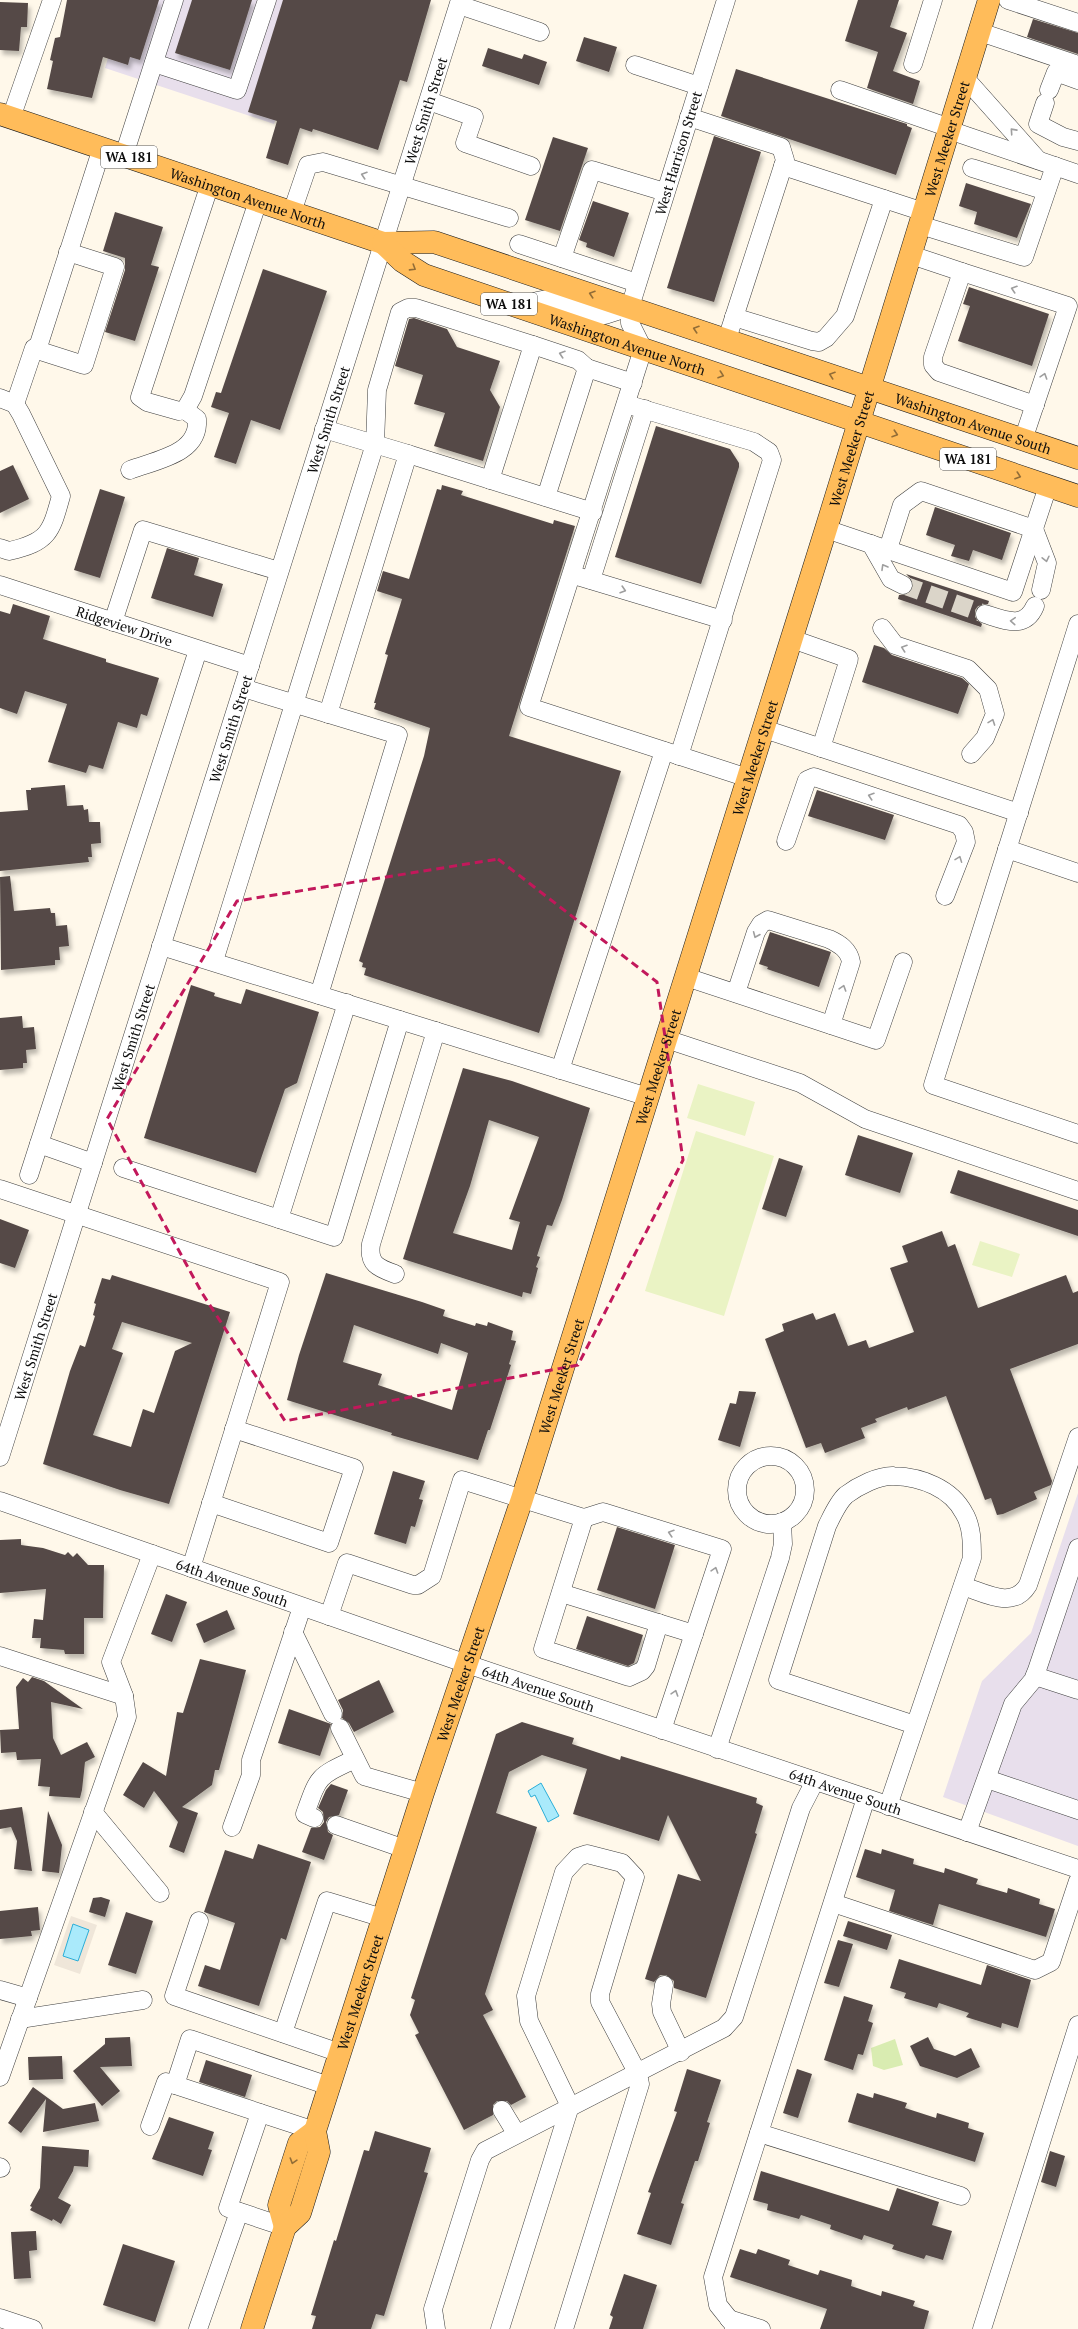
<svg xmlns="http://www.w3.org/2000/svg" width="1078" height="2329" viewBox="0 0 1078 2329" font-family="'PT Serif',serif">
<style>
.industrial{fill:#e8dfec}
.green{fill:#d9ecb1}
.pitch{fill:#eaf3c4}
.plaza{fill:#efe6d9}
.water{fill:#aaeafb;stroke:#2caed7}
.building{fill:#554a47;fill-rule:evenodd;filter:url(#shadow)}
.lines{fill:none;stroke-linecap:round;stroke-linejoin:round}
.minor-tunnel{stroke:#dbd5c9;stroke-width:18;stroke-dasharray:18 9;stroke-linecap:butt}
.minor-casing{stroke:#3f3f3f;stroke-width:19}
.major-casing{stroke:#1d1d1d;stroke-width:23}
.minor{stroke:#fff;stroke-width:18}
.major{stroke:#ffbc5a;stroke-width:22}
.oneway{stroke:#9e9e9e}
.oneway2{stroke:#926d37}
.marked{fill:none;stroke:#c2185b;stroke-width:3;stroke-dasharray:8 5;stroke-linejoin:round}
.labels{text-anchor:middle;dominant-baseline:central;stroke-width:4;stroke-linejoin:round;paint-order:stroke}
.shield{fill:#fff;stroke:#555;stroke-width:1}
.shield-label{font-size:13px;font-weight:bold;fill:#0c0c0c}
.street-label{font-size:14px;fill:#0c0c0c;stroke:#fff}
</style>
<defs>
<filter id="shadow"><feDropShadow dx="2.5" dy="4.5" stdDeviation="2" flood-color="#0004"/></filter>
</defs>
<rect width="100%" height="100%" fill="#fff8ea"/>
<path class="industrial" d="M126 0H313L274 124 105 68Z
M1078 1493V1846L943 1797 982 1681 1031 1633Z"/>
<path class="green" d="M895 2039 903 2065 884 2070 873 2066 871 2048Z"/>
<path class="pitch" d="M698 1084 755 1102 745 1136 687 1118Z
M696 1131 774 1156 724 1316 645 1291Z
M980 1241 1020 1254 1012 1277 972 1265Z"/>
<path class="plaza" d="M71 1916 97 1925 80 1974 54 1965Z"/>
<path class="water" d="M541 1783 559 1816 548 1822 535 1795 531 1797 528 1791Z
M73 1924 89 1930 78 1961 63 1956Z"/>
<path class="building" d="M67 0H159L140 60 130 57 128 65 103 57 92 98 47 89 53 61 50 60 55 38 60 37Z
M192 0H252L230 70 175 53Z
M283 0H431L407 82 400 80 378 150 313 129 312 132 300 128 288 165 266 158 277 121 248 112Z
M858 0H899L890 27 907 33 893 71 920 81 913 104 867 88 878 52 845 41Z
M0 2 28 3 27 27H21L19 51 0 50Z
M1033 19 1078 33V54L1027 37Z
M584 37 617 47 609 72 576 61Z
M488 48 522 59 524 54 547 62 539 85 482 66Z
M736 69 907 124V126L912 128 896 175 721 116Z
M714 136 761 152 714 302 667 288Z
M553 137 588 148 560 231 525 220Z
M966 183 1031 204 1017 238 974 224 977 212 959 206Z
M593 201 629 213 614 257 586 247 587 243 579 240Z
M115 212 163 227 151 265 159 267 135 341 105 332 125 270V258L103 251Z
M263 269 327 291 280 430 251 420 236 464 214 457 229 413 211 407 216 392 221 393Z
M969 287 1049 314 1032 366 958 341 970 306 963 304Z
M414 318 447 329 457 347 500 361 490 390 500 407 483 461 434 446 445 413 414 404 423 375 395 366 409 319Z
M656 426 730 449 739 463V467L701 584 615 557Z
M13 465 29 499 0 513V471Z
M442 485 463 491 461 495 553 524 554 520 575 526 509 736 621 771 539 1033 364 975 366 968 362 967 363 963 359 961 424 756 430 728 374 709 376 703H374L388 655 385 654 402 599 377 591 383 571 409 579 437 489 441 490Z
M100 489 125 497 100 578 74 570Z
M935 507 1011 533 1002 560 973 550 969 561 951 556 955 545 926 535Z
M167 548 199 558 194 575 223 584 213 617 151 598Z
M906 574 989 601 988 604 978 606 975 610V617L982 624 981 627 898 599 899 595 908 594 913 589 912 580Z
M13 604 50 616 43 639 106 659V662L159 678 147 716 141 714 137 728 118 722 103 769 89 765 86 773 48 762 67 704 25 691 17 714 0 708V611L10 614Z
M874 645 884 648 892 655 962 678 969 684 958 714 862 682Z
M65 785 67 806 83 805 84 810 88 809 89 822H100L101 843 91 844 92 857H88L89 862 0 871V812L28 810 26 790H31V788Z
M817 790 894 815 885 840 808 816Z
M10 876 14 911 50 908 51 913H55L56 926 67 925 69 946 59 947 60 960H55V965L1 970 0 877Z
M770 932 831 952 819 987 767 969 768 967 759 964Z
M191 985 215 993 214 996 241 1004 246 989 319 1012 297 1083 285 1089 256 1173 144 1138Z
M22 1016 23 1028 34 1027 36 1049 26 1050 27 1063H23V1068L0 1070V1018Z
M463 1068 512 1081 590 1108 562 1200 552 1226 547 1225 537 1256 540 1257 536 1267 538 1268 531 1294 523 1292 522 1297 403 1259ZM489 1120 539 1137 509 1219 520 1222 512 1250 453 1233 470 1186Z
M858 1135 913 1153 900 1193 845 1175Z
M779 1158 803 1166 786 1217 762 1209Z
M958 1170 1078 1210V1236L950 1193Z
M0 1219 29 1230 15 1268 0 1263Z
M942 1231 948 1247 955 1244 978 1308 1066 1275 1073 1293 1078 1291V1344L1010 1369 1052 1481 1051 1485 1034 1492 1037 1499 1003 1514 997 1515 991 1498 985 1500 946 1396 908 1410 907 1407 875 1419 877 1422 861 1428 865 1438 825 1453 821 1443 806 1448 765 1339 784 1331 782 1324 813 1313 816 1320 835 1313 848 1346 866 1340 869 1348 914 1332 890 1268 908 1262 902 1246Z
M326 1273 422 1302 445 1310 443 1316 475 1326 476 1323 487 1326 488 1322 513 1331 511 1340 516 1341 509 1364 511 1365 490 1430H488L478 1460 391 1435 392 1433 287 1400 299 1355ZM354 1325 438 1354 441 1343 468 1353 452 1410 378 1385 382 1374 343 1362Z
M112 1275 230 1312 169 1504 120 1490 43 1464 70 1371 80 1345 85 1347 95 1316 93 1315 96 1304 94 1303 102 1278 110 1280ZM122 1322 192 1343 175 1351 154 1413 143 1409 131 1447 93 1435 123 1353 112 1349Z
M739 1391 756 1392 740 1447 718 1440 730 1403 736 1404Z
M393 1471 425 1481 419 1499 423 1500 415 1527 411 1526 406 1544 374 1534Z
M617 1527 675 1545 655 1609 597 1590Z
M21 1539V1545L43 1548 65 1555 68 1552 73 1557 77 1553 88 1565H104L103 1618H84V1654H65L64 1650 40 1648 41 1638H32L34 1619 43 1620 46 1589 0 1593V1540Z
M166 1594 187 1602 172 1642 151 1634Z
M227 1610 235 1629 204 1643 196 1624Z
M587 1616 643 1635 634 1663 628 1666 576 1649Z
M200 1659 246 1670 219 1770H215L212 1785 182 1807 198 1813 184 1853 169 1847 178 1822 154 1791 144 1808 123 1795 143 1762 166 1776 177 1712 183 1713Z
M32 1677 44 1681 83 1709 51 1702 53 1738 61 1755 87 1742 95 1757 85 1762 82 1790 80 1798 49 1796 50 1787 38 1786 41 1759 17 1760 16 1752 1 1753 0 1730 19 1729 16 1687 23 1678 28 1682Z
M379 1680 394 1712 354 1732 349 1723 342 1718 343 1710 338 1700Z
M289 1709 331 1724 320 1756 278 1743Z
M522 1722 574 1738 572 1744 620 1760 621 1756 757 1798 756 1803 763 1806 755 1833 757 1834 706 1998 674 1988V1981L666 1975H660L654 1982 645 1979 678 1874 701 1881 668 1815 659 1841 573 1814 587 1769 542 1755 509 1772 496 1813 537 1827 485 1994 493 2010 483 2015 526 2097 511 2105 507 2101H497L493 2105V2115L464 2130 415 2035 419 2033 410 2015 415 2000 411 1998 496 1734Z
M331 1784 348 1790 339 1815 329 1817 326 1822 328 1832 333 1835 324 1860 302 1852 311 1828 320 1827 324 1822 323 1812 318 1808 326 1790Z
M22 1807 30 1857 32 1871 14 1869 17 1841 11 1827 0 1829V1810Z
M48 1811 62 1845 59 1873 42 1871Z
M258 1844 311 1862 286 1940 281 1938 259 2006 198 1986 205 1965 220 1970 235 1923 204 1912 225 1850 253 1859Z
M865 1849 881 1854 882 1849 914 1859 913 1864 944 1873 945 1868 978 1879 976 1884 1007 1893 1008 1888 1040 1899 1039 1904 1055 1909 1046 1937 939 1904 933 1925 889 1911 895 1890 856 1877Z
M101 1897 110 1900 105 1917 89 1912 93 1898Z
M38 1907 40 1930 31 1931 32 1936 0 1939V1911Z
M126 1912 153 1921 136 1974 108 1965Z
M848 1921 892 1935 887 1950 843 1936Z
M838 1940 853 1944 839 1987 824 1983Z
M899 1959 981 1985 987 1965 1031 1980 1018 2028 1002 2023 1001 2028 966 2017 969 2013 939 2003 937 2008 904 1998 906 1993 890 1988Z
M844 1996 873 2005 868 2021 873 2023 863 2055 858 2054 853 2070 824 2060Z
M130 2037 132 2066 100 2067 120 2091 102 2106 73 2071 105 2044V2038Z
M928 2037 934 2049 955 2056 971 2048 980 2067 957 2078 920 2066 910 2046Z
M62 2056 63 2079 29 2080 28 2057Z
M206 2060 252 2075 245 2097 199 2082Z
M687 2069 721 2080 707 2122 710 2123 698 2161H695L681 2203 684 2204 671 2245 637 2234 651 2193 648 2192 677 2112 674 2111Z
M797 2069 812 2074 798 2118 783 2113Z
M33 2087 63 2109 95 2103 99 2121 43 2132 46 2099 21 2133 8 2123Z
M857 2093 873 2098 874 2093 907 2103 905 2108 936 2118 937 2113 969 2123 968 2128 984 2133 975 2162 848 2122Z
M169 2117 214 2132 208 2149 212 2150 203 2176 152 2159Z
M375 2131 431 2148 424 2172 428 2173 384 2316 376 2314 371 2329H312L316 2316 311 2315 334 2240 336 2241 364 2150 369 2151Z
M42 2146 89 2150 88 2167 74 2166 73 2171 58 2198 71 2205 61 2224 53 2219 52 2221 30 2210 32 2207 30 2206 40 2188Z
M1050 2151 1065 2156 1056 2187 1041 2182Z
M761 2171 889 2211 897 2188 939 2202 932 2225 952 2231 943 2260 926 2255 924 2259 892 2249 894 2245 864 2235 862 2240 830 2229 831 2225 801 2215 799 2219 767 2210 768 2204 753 2200Z
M36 2231 37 2250 29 2251 31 2278 14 2279 11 2232Z
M123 2244 175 2261 155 2322 103 2305Z
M740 2249 756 2254 758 2249 790 2260 788 2265 818 2275 820 2270 852 2280 851 2286 881 2296 882 2291 915 2301 913 2306 929 2311 924 2329H820L827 2309 730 2277Z
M624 2274 657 2285 643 2329H609L613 2317 610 2315Z"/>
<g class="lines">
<path class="minor-tunnel" d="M903 585 985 614"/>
<defs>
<g id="minor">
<path d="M726 0 630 307V323L643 349 529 707 748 778"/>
<path d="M1008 0 1078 23"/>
<path d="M459 5 540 32"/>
<path d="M980 32 1078 65"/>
<path d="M154 63 237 90 267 0"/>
<path d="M913 64 933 0"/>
<path d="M635 65 699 86"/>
<path d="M965 78 1038 160"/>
<path d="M840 90 950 128"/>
<path d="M1049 90 1056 72 1078 80"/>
<path d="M429 101 474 117 465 143 531 166"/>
<path d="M1045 103 1038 124 1063 137 1078 141"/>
<path d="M689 117 781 147 785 160 727 339"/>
<path d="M11 118 52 0"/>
<path d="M949 130 1078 174"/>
<path d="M124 155 174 0"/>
<path d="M783 166 924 212"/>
<path d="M972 168 1046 191"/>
<path d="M210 184 140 397 147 402 179 411 185 410 193 396 258 201"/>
<path d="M292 212 308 165 323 162 509 218"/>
<path d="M920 225 1024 257 1055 166"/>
<path d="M519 244 637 283"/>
<path d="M911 255 962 272 933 357V365L939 372 1035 405"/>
<path d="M562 258 592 170 665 192"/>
<path d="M962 272 1068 306 1023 440"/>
<path d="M530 311 537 301 547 299 595 315H605L630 307"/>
<path d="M734 317 812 341 819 342 826 338 845 316 884 199"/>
<path d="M533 345 578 360 587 368"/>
<path d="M37 350 84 365 115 267 68 252"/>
<path d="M0 398 15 404 21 414 61 496C51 532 49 542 9 551L0 548"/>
<path d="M15 404 34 348 37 350 102 148"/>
<path d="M626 404 754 442 769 452 772 460 679 756"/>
<path d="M324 429 408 454 328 714"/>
<path d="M408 454 593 512"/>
<path d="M130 470C156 460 200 454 197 419L185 410"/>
<path d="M546 497 587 368 633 383"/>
<path d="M826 529 1013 592 1048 486"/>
<path d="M871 544 891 579 903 585"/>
<path d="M888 549 902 505 921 491 1034 529 1047 563 1041 590"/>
<path d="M580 577 723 620"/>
<path d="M591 580 645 409"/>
<path id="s1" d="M0 585 250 666"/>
<path d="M985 614C1004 620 1025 630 1035 606"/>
<path d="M113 622 143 530 279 571"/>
<path d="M1078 624 933 1085 1078 1134"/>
<path d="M882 628 895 645 968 669 988 689 995 714 985 738 971 754"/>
<path d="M792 639 849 659 821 748"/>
<path d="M243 688 398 735 319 995"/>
<path d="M764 729 1019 813"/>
<path d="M786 841 807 780 814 777 959 825 964 832 966 842 945 896"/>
<path d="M1007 849 1078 873"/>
<path d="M161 946 648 1097"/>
<path d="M214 961 375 444 377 390 400 312 408 308H416L533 345 490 480"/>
<path d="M686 977 876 1040 903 962"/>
<path d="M736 993 756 932 761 924 768 920 829 939C840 944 849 950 851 962L831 1025"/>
<path d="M666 1039 800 1083 865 1119 1078 1191"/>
<path d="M560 1070 664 751"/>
<path d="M39 1144 93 1163"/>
<path d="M123 1168 334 1237 400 1020"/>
<path d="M29 1175 198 650"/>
<path d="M0 1189 280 1282 191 1568"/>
<path d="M279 1219 347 1003"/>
<path d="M395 1274C378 1268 368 1264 371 1244L436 1031"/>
<circle cx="771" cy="1490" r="34"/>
<path id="s2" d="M0 1457 460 0"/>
<path id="s3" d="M0 1501 467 1664 1078 1869"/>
<path d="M211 1503 329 1543 354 1468 234 1429"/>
<path d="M584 1518 603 1512 722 1549 662 1730"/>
<path d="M963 1586C985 1593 1013 1610 1028 1585L1078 1437"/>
<path d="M561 1593 694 1634"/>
<path d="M329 1616 347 1563 413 1585H418L432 1576 462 1480 584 1518 543 1649 629 1677 642 1671 646 1666 659 1623"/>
<path d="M293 1632 333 1714"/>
<path d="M0 1656 124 1696"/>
<path d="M1035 1676 1078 1690"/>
<path d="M340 1728 364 1776 423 1793"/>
<path d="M717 1749 780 1558 783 1544 782 1522"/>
<path d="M987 1779 1078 1810"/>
<path d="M888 1806 972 1558C972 1543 972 1526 964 1513 951 1488 921 1477 894 1476 879 1475 858 1486 846 1495 838 1502 832 1516 827 1526L778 1680 915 1725"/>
<path d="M93 1812 160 1893"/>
<path d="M314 1818 305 1814C319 1775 317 1777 355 1759"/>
<path d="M336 1825 405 1849"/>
<path d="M232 1827 251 1775V1760L302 1607"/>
<path d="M967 1832 1013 1704 1033 1680 1037 1670 1078 1548"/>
<path d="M833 1903 1035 1970 1051 1962 1078 1881"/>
<path d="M199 1921 174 1996 340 2053"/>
<path d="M664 1985 661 2004 662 2012 681 2052"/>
<path d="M0 1990 28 1998"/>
<path d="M20 2019 143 2000"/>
<path d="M283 2033 327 1901 383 1918"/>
<path d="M0 2077 127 1717 124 1696 111 1662 152 1554"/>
<path d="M175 2085 190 2039 329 2086"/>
<path d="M502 2110 516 2133"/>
<path d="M260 2113 228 2208 285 2227"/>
<path d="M150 2126 166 2082 315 2131"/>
<path d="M759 2133 961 2196"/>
<path d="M0 2167 1 2168"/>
<path d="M0 2318 33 2329"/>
<path d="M729 2319 761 2329"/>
<path d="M198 2329 239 2212"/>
<path d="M436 2329 433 2309 480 2160 485 2151 724 2028 734 2017 801 1808 815 1781"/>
<path d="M500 2329 570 2106 529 2021 526 1996 564 1872 578 1857 587 1854 622 1863 635 1877 600 1994V2002L638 2074 640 2084 564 2329"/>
<path d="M734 2329V2325L718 2305 713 2277 866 1798"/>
<path d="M982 2329 1078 2025"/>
</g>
<g id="major">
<path id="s4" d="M0 114 383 243 434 242 1078 458"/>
<path id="s5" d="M383 243 402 261 424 275 1078 496"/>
<path d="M285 2227 279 2205 299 2143 315 2131"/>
<path id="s6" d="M252 2329 285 2227 300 2213 319 2152 315 2131 423 1793 522 1499 826 529 989 0"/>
</g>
</defs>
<use href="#minor" class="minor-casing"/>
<use href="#major" class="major-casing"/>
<use href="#minor" class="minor"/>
<use href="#major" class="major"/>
</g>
<defs><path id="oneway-chevron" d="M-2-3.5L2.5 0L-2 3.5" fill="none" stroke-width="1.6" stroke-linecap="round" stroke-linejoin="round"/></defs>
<g class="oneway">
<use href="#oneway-chevron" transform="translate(1013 131) rotate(-132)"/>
<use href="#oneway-chevron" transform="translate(364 175) rotate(-162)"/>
<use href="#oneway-chevron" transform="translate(1014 289) rotate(-162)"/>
<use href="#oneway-chevron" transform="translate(562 354) rotate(-162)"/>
<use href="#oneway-chevron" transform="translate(1044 376) rotate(-72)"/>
<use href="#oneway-chevron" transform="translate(1046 559) rotate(77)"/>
<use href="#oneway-chevron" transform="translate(884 567) rotate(-120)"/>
<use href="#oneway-chevron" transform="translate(623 590) rotate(17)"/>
<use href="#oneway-chevron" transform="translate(1013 621) rotate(-176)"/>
<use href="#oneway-chevron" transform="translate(904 648) rotate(-161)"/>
<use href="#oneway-chevron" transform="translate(992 722) rotate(-70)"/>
<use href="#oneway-chevron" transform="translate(871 796) rotate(-162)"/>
<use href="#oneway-chevron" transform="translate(959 859) rotate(-69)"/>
<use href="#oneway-chevron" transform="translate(756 935) rotate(113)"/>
<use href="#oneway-chevron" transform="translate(843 988) rotate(-72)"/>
<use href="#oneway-chevron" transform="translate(671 1533) rotate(-163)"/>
<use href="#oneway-chevron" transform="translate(715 1570) rotate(-72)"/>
<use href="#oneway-chevron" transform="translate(675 1693) rotate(-72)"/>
</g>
<g class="oneway2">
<use href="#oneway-chevron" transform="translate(413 268) rotate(32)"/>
<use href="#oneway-chevron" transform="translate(592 294) rotate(-162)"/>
<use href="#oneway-chevron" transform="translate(696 329) rotate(-162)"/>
<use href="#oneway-chevron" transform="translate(721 375) rotate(19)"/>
<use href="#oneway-chevron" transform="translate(832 375) rotate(-161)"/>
<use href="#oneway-chevron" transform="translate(895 434) rotate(18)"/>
<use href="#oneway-chevron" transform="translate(1018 476) rotate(19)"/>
<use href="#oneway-chevron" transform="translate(293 2161) rotate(107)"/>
</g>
<path class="marked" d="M498 859 657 982 683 1160 578 1365 285 1421 202 1293 107 1119 237 901Z"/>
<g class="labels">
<g class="shield">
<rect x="101" y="146" width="56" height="22" rx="3"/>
<rect x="481" y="293" width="56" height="22" rx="3"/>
<rect x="940" y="448" width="56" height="22" rx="3"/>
</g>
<g class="shield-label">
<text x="129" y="157">WA 181</text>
<text x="509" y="304">WA 181</text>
<text x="968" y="459">WA 181</text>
</g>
<g class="street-label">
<text stroke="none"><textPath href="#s2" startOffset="1412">West Smith Street</textPath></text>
<text stroke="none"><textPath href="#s6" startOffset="2303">West Meeker Street</textPath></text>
<text transform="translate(678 153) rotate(-73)">West Harrison Street</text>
<text stroke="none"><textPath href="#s4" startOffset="262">Washington Avenue North</textPath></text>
<text stroke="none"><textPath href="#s5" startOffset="267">Washington Avenue North</textPath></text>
<text stroke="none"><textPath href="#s2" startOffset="1088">West Smith Street</textPath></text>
<text stroke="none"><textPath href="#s4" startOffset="1024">Washington Avenue South</textPath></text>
<text stroke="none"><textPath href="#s6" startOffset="1979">West Meeker Street</textPath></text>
<text stroke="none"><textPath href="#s1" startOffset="131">Ridgeview Drive</textPath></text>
<text stroke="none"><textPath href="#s2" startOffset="764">West Smith Street</textPath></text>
<text stroke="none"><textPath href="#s6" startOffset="1655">West Meeker Street</textPath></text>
<text stroke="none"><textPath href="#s2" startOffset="440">West Smith Street</textPath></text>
<text stroke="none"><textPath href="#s6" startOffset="1331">West Meeker Street</textPath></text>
<text stroke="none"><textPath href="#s2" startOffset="116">West Smith Street</textPath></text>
<text stroke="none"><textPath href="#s6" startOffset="1007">West Meeker Street</textPath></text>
<text stroke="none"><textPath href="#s3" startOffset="246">64th Avenue South</textPath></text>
<text stroke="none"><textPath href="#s6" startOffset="683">West Meeker Street</textPath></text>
<text stroke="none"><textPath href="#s3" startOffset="570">64th Avenue South</textPath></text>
<text stroke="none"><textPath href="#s3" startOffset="894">64th Avenue South</textPath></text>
<text stroke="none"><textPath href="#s6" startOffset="359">West Meeker Street</textPath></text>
</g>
</g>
</svg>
